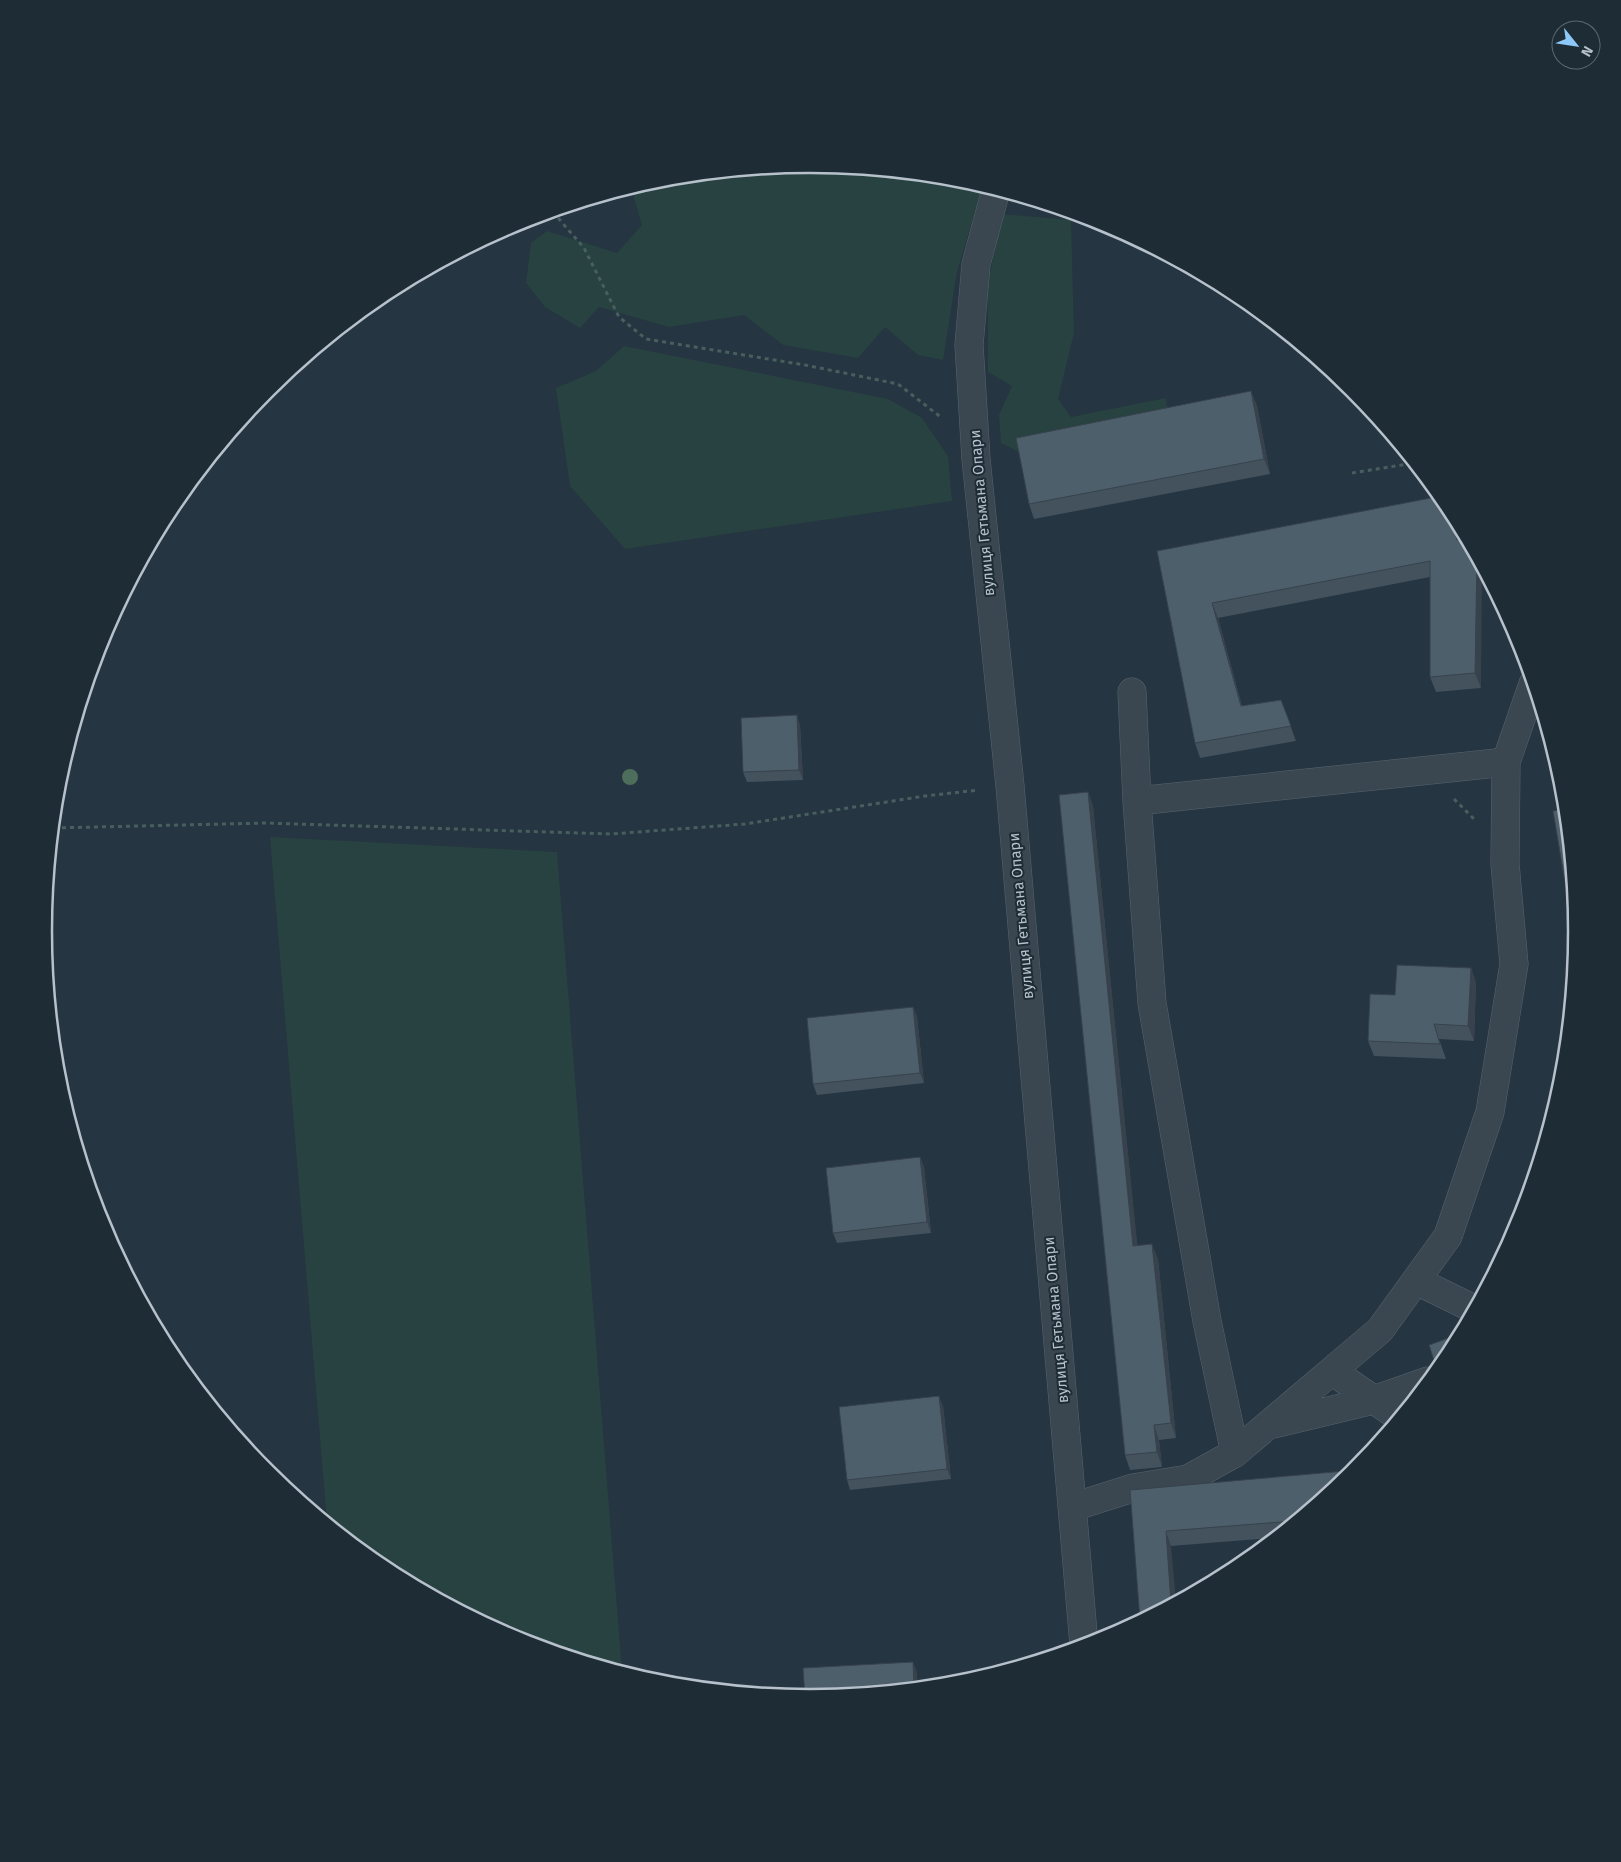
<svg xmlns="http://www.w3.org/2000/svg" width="1621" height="1862" viewBox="0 0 1621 1862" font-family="'Fira Sans',sans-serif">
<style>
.green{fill:#274240}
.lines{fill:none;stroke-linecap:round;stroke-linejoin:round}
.minor-casing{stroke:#57646e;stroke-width:29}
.path{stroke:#485f5e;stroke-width:3;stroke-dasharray:4 4;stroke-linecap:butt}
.minor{stroke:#3a4750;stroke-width:28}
.tree{fill:#4d6e5b}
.wall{fill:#43525d}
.shaded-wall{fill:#37424c}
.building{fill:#4e5f6c;stroke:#37424c}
.labels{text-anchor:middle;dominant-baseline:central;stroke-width:4;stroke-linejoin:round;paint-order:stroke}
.street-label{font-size:15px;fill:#b6c1cb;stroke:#1e2c36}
.rim{fill:none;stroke:#b6c1cb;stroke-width:2.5}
</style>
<rect width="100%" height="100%" fill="#253541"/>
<path class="green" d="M811 164 960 179 983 186 957 272 943 360 918 355 885 327 858 358 783 345 744 315 669 327 599 307 580 328 545 307 526 283 531 243 547 231 617 253 642 225 631 188 661 179Z
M1002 214 1071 220 1074 333 1058 399 1071 417 1166 398 1169 423 1021 453 1001 443 999 415 1012 386 988 372V283Z
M624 346 888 399 922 418 948 456 952 501 625 549 570 486 556 388 596 371Z
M270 837 557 852 622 1671 517 1639 384 1568 327 1522Z"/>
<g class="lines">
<defs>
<path id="minor" d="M996 190 976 264 969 345 976 459 1010 786 1084 1645
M1132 692 1137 801 1152 1003 1207 1321 1235 1453
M1137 801 1506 762
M1417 1281 1474 1309
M1332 1371 1399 1417
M1274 1424 1374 1400 1428 1381
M1073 1507 1133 1488 1188 1479 1235 1453 1380 1330 1448 1236 1490 1112 1514 964 1505 864 1506 762 1533 684"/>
</defs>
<use href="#minor" class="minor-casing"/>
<path class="path" d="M553 212 584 248 619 317 646 339 805 365 898 384 942 418
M1352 473 1414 463
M1454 799 1474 819
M54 828 266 823 611 834 745 824 925 796 979 790"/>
<use href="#minor" class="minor"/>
</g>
<circle class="tree" cx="630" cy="777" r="8"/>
<path class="wall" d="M1251 391 1257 406 1270 474 1034 519 1029 504Z
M1448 505 1453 515 1459 540 1481 688 1436 692 1430 677V577L1218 618 1242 706 1281 700 1296 741 1200 758 1195 743 1157 551Z
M800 725 803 780 747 782 743 772Z
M1088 792 1093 807 1137 1245 1158 1259 1176 1438 1159 1440 1162 1467 1130 1470 1125 1455Z
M1471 968 1476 983 1474 1041 1439 1039 1446 1059 1374 1056 1368 1041 1395 995Z
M913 1007 917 1017 924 1083 817 1095 813 1084Z
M920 1157 924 1167 931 1233 837 1243 833 1233Z
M943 1406 951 1479 850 1490 847 1480Z
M1352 1473 1273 1538 1171 1546 1130 1490Z"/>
<path class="shaded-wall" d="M1251 391 1257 406 1270 474 1264 459Z
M1450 508 1453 515 1463 555 1457 540Z
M1477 558 1482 569 1481 688 1475 673Z
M1212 603 1218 618 1246 721 1241 706Z
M797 715 800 725 803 780 799 770Z
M1088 792 1093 807 1139 1261 1133 1246Z
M1471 968 1476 983 1474 1041 1468 1026Z
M913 1007 917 1017 924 1083 920 1073Z
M920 1157 924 1167 931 1233 927 1222Z
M1152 1244 1158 1259 1176 1438 1171 1423Z
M939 1396 943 1406 951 1479 947 1469Z
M1154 1425 1159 1440 1162 1467 1157 1452Z
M1166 1531 1171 1546 1176 1601 1171 1603Z
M913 1662 917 1672 918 1687 914 1688Z"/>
<path class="building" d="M1251 391 1264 459 1029 504 1016 438Z
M1441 496 1450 508 1457 540 1466 539 1477 558 1475 673 1430 677V561L1212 603 1241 706 1281 700 1291 726 1195 743 1157 551Z
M797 715 799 770 743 772 741 718Z
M1088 792 1133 1246 1152 1244 1171 1423 1154 1425 1157 1452 1125 1455 1059 795Z
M1565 809 1577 931 1576 947 1553 811Z
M1397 965 1471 968 1468 1026 1434 1024 1440 1044 1368 1041 1370 994 1395 995Z
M913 1007 920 1073 813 1084 807 1018Z
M920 1157 927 1222 833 1233 826 1168Z
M1460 1334 1448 1357 1437 1370 1429 1345Z
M939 1396 947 1469 847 1480 839 1407Z
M1356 1470 1352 1473 1294 1521 1166 1531 1171 1603 1140 1620 1130 1490Z
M913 1662 914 1688 810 1698 805 1697 803 1668Z"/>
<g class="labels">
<g class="street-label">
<text transform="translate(982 513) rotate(-95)">вулиця Гетьмана Опари</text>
<text transform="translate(1021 916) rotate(-95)">вулиця Гетьмана Опари</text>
<text transform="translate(1056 1320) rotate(-95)">вулиця Гетьмана Опари</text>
</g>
</g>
<path d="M0 0H1621V1862H0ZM52 931a758 758 0 1 1 1516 0a758 758 0 1 1-1516 0Z" fill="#1e2c36" fill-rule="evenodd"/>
<path class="rim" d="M52 931a758 758 0 1 1 1516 0a758 758 0 1 1-1516 0Z"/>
<g transform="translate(1576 45) rotate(120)"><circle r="24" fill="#1e2c36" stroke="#5b6872"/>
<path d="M0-4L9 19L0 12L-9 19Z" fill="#8dc8f9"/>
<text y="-8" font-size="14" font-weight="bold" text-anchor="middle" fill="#b6c1cb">N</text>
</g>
</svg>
